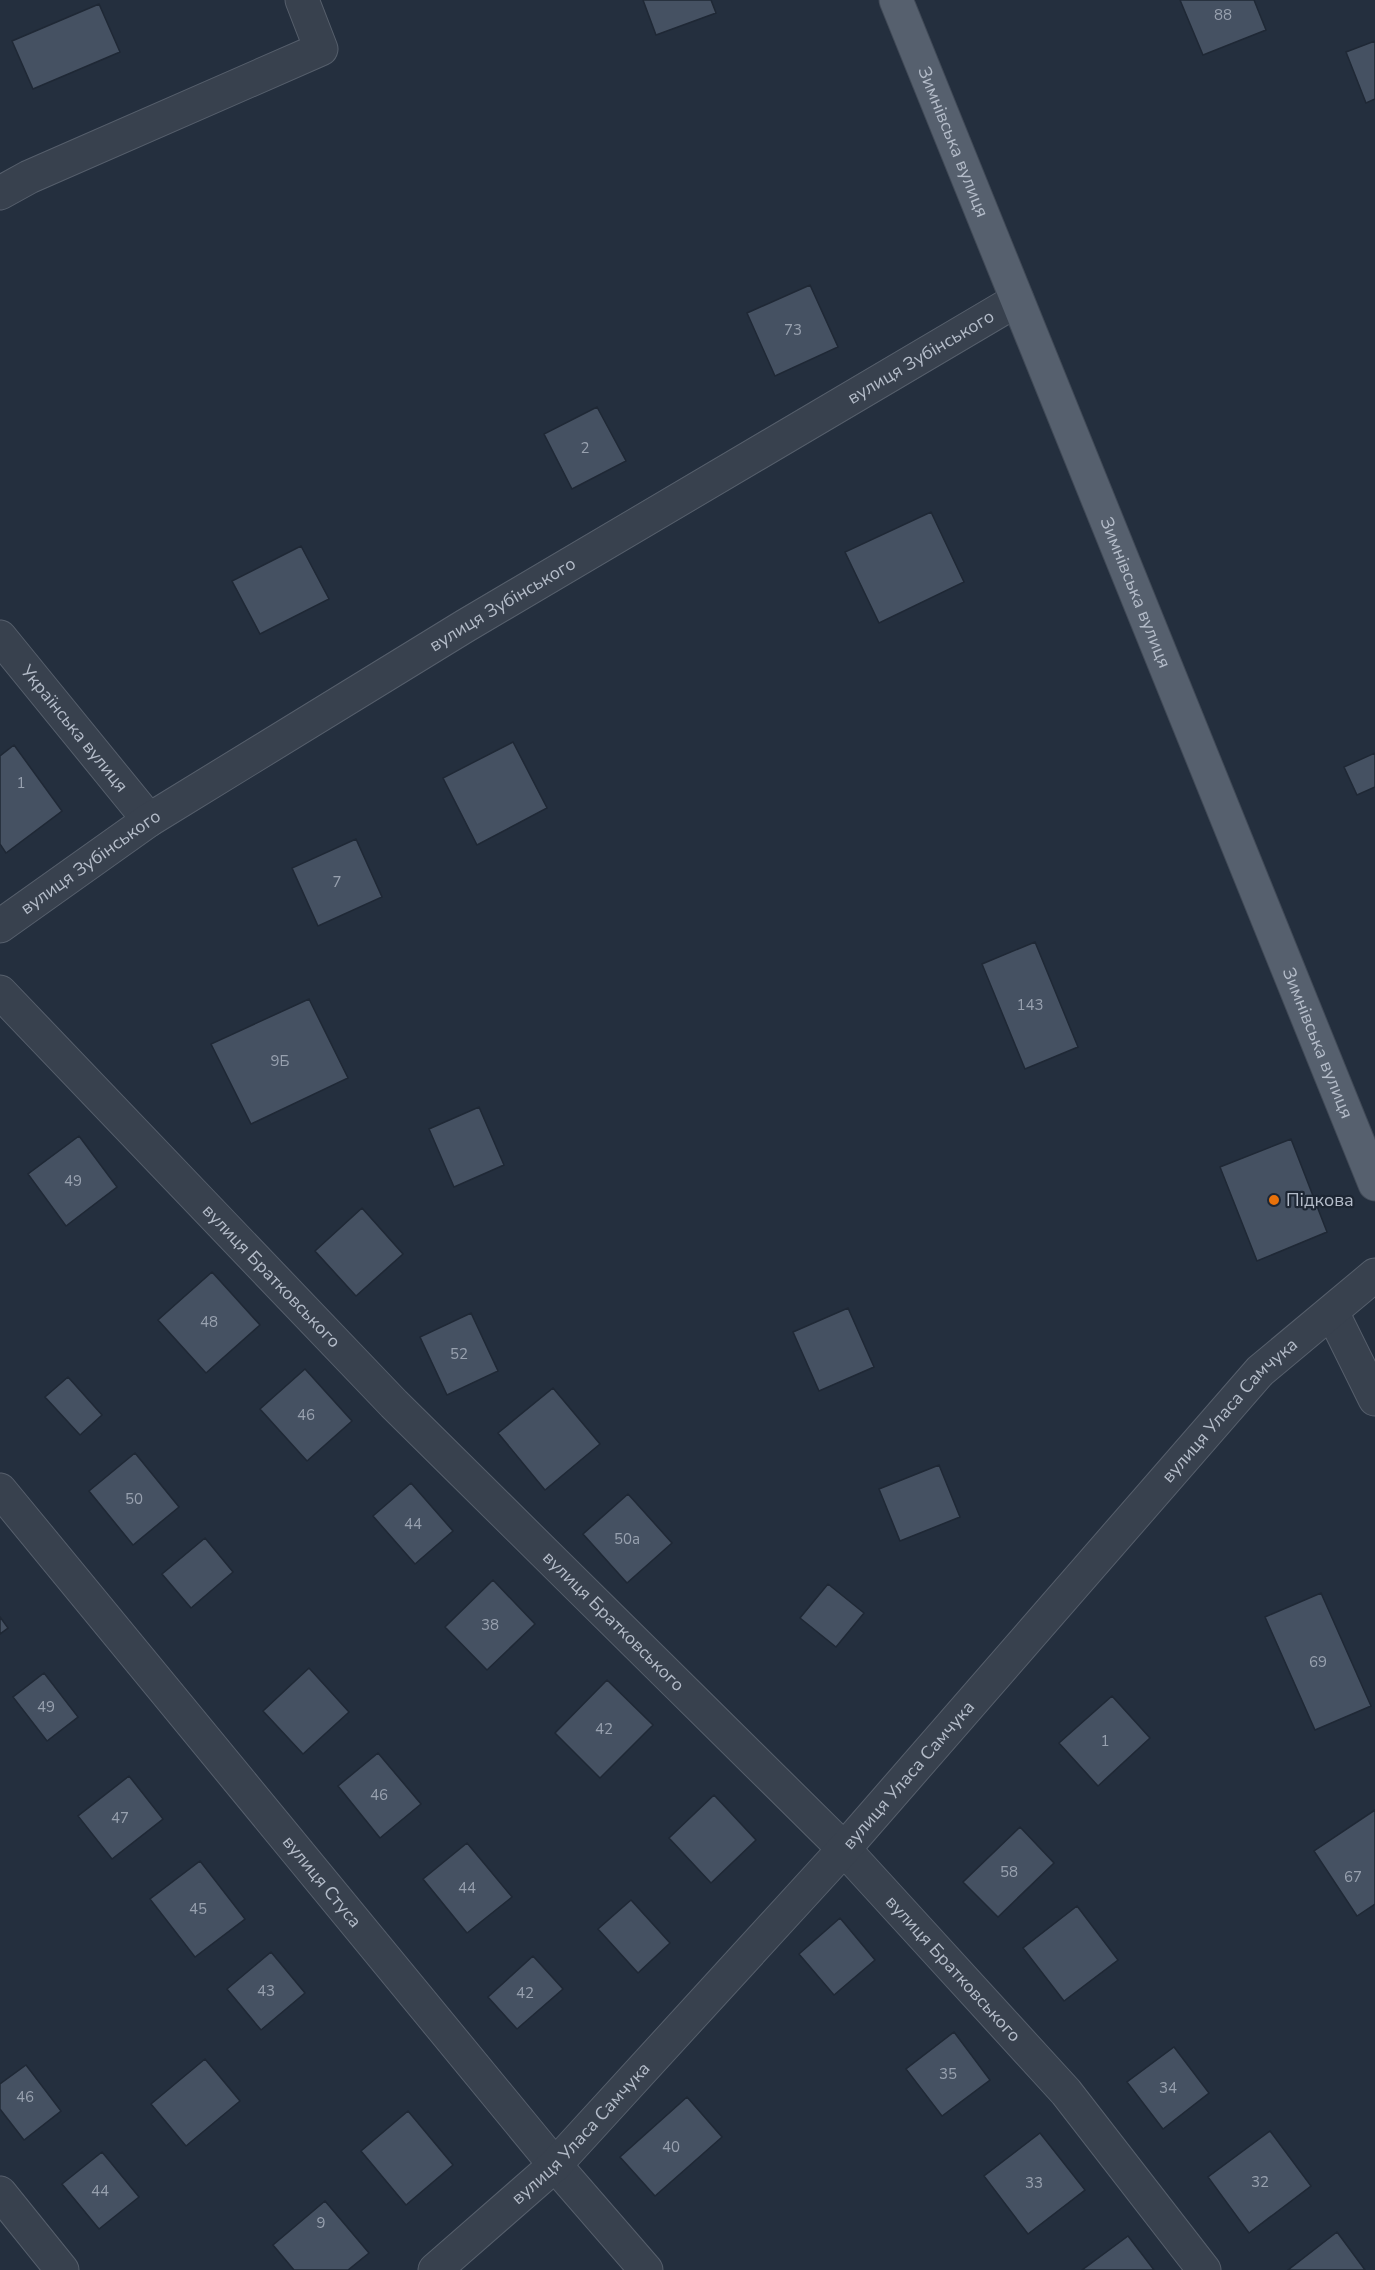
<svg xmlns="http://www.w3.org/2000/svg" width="1375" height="2270" viewBox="0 0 1375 2270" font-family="'Nunito Sans',sans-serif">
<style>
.building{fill:#455162;stroke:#1f2835;stroke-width:1.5}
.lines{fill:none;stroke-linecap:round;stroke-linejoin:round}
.minor-casing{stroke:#565f6c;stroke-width:35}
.major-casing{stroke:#414a57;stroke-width:35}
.minor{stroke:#38414e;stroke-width:33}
.major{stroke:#56606e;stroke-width:33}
.food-dot{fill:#e8710a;stroke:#1d2633;stroke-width:2}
.labels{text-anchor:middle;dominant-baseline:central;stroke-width:4.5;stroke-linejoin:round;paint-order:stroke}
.number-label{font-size:15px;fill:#98a1af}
.street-label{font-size:18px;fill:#b4bcc9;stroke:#1d2633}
.poi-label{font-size:18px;fill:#b4bcc9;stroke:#1d2633;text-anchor:start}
</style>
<rect width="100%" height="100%" fill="#242f3e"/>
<path class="building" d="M643 0H711L716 13 656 35Z
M1180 0H1254L1266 30 1203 55Z
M99 4 120 52 33 89 12 41Z
M1375 41V99L1366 103 1346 52Z
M810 285 838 347 775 376 747 313Z
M597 407 626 461 572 489 544 434Z
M931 512 964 582 879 623 845 552Z
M301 546 329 599 260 634 232 581Z
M513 742 547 808 477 845 443 778Z
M14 745 62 811 6 853 0 844V756Z
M1375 753V787L1357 795 1344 767Z
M356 839 382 897 318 926 292 868Z
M1035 942 1078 1047 1025 1069 982 964Z
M309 999 348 1078 251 1124 211 1044Z
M479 1107 504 1165 454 1187 429 1129Z
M79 1136 117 1187 66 1226 28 1174Z
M1291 1139 1327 1232 1257 1261 1220 1167Z
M362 1208 403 1254 356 1296 315 1251Z
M212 1272 260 1325 206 1373 158 1320Z
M848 1308 874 1367 819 1391 793 1332Z
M471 1313 498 1371 447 1395 420 1337Z
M305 1369 352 1421 307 1461 260 1409Z
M68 1377 102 1415 80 1435 45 1397Z
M553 1388 600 1444 545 1490 498 1433Z
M135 1453 179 1507 133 1545 89 1491Z
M939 1465 960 1517 900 1541 879 1489Z
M411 1483 453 1531 415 1564 373 1516Z
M628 1494 672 1543 627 1583 583 1534Z
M205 1538 233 1572 191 1608 162 1574Z
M493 1580 535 1624 487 1670 445 1627Z
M828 1584 864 1613 836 1647 800 1618Z
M1321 1593 1371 1706 1315 1730 1265 1617Z
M0 1617 8 1628 0 1634Z
M309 1668 349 1712 303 1754 263 1711Z
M44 1673 78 1717 47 1741 13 1697Z
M607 1680 653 1725 600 1778 555 1733Z
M1112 1696 1150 1738 1098 1786 1059 1743Z
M378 1753 421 1804 380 1838 338 1786Z
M129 1776 163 1819 112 1859 78 1816Z
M714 1795 756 1840 711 1883 669 1838Z
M1375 1810V1904L1357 1916 1314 1851Z
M1020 1827 1054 1863 998 1917 963 1882Z
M467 1843 512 1897 467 1933 423 1879Z
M200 1861 245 1919 195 1957 150 1899Z
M631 1900 670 1943 638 1973 598 1929Z
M1077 1906 1118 1960 1064 2001 1023 1948Z
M840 1918 875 1960 834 1995 799 1954Z
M271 1952 305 1993 261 2030 227 1989Z
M533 1956 563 1989 517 2029 488 1997Z
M954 2032 990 2080 942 2116 906 2069Z
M1174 2047 1209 2093 1163 2129 1127 2082Z
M205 2059 240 2101 186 2146 151 2104Z
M26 2065 61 2111 24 2140 0 2109V2084Z
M687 2097 722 2137 655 2196 620 2157Z
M408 2111 453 2165 406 2205 361 2151Z
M1270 2131 1311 2186 1249 2233 1208 2177Z
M1040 2133 1085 2190 1028 2234 984 2176Z
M102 2152 139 2197 99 2229 62 2184Z
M325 2201 369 2253 348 2270H294L273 2245Z
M1337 2232 1365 2270H1288Z
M1128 2236 1154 2270H1082Z"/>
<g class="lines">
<defs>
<g id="minor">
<path d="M0 193 29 177 321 49 302 0"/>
<path id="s1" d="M0 637 149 820"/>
<path id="s2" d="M0 926 149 820 465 626 1017 300"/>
<path id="s3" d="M0 992 394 1404 844 1849 1066 2092 1204 2270"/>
<path d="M1332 1312 1375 1399"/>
<path id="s4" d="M0 1490 555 2165 646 2270"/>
<path d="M0 2193 62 2270"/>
<path id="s5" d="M435 2270 555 2165 844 1849 1260 1371 1375 1275"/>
</g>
<g id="major">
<path id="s6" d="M896 0 1375 1184"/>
</g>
</defs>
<use href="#minor" class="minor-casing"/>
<use href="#major" class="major-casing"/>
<use href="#minor" class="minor"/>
<use href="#major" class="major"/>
</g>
<circle class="food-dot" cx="1274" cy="1200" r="6"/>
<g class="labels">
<g class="number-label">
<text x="1223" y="15">88</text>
<text x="793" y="330">73</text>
<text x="585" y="448">2</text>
<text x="21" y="783">1</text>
<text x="337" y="882">7</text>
<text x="1030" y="1005">143</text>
<text x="280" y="1061">9Б</text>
<text x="73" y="1181">49</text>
<text x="209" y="1322">48</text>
<text x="459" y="1354">52</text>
<text x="306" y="1415">46</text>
<text x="134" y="1499">50</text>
<text x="413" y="1524">44</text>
<text x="627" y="1539">50а</text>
<text x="490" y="1625">38</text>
<text x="1318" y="1662">69</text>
<text x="46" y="1707">49</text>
<text x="604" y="1729">42</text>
<text x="1105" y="1741">1</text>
<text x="379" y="1795">46</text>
<text x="120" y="1818">47</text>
<text x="1009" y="1872">58</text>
<text x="1353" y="1877">67</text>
<text x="467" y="1888">44</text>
<text x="198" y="1909">45</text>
<text x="266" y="1991">43</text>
<text x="525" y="1993">42</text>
<text x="948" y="2074">35</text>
<text x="1168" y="2088">34</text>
<text x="25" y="2097">46</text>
<text x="671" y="2147">40</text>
<text x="1260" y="2182">32</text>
<text x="1034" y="2183">33</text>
<text x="100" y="2191">44</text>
<text x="321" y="2223">9</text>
</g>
<g class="street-label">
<text stroke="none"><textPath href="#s6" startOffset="153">Зимнівська вулиця</textPath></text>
<text stroke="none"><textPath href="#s2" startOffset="1083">вулиця Зубінського</textPath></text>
<text stroke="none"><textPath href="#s6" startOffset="639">Зимнівська вулиця</textPath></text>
<text stroke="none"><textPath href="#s2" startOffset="597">вулиця Зубінського</textPath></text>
<text stroke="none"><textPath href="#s1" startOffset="118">Українська вулиця</textPath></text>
<text stroke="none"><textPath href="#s2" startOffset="111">вулиця Зубінського</textPath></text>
<text stroke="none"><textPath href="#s6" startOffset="1125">Зимнівська вулиця</textPath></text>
<text stroke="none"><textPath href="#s3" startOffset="393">вулиця Братковського</textPath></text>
<text stroke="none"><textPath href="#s5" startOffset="1172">вулиця Уласа Самчука</textPath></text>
<text stroke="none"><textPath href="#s3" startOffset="879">вулиця Братковського</textPath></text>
<text stroke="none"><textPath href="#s5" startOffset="686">вулиця Уласа Самчука</textPath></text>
<text stroke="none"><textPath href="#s4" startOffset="507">вулиця Стуса</textPath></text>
<text stroke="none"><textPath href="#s3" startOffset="1365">вулиця Братковського</textPath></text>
<text stroke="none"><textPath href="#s5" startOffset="200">вулиця Уласа Самчука</textPath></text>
</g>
<g class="poi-label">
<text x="1286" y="1200">Підкова</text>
</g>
</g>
</svg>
